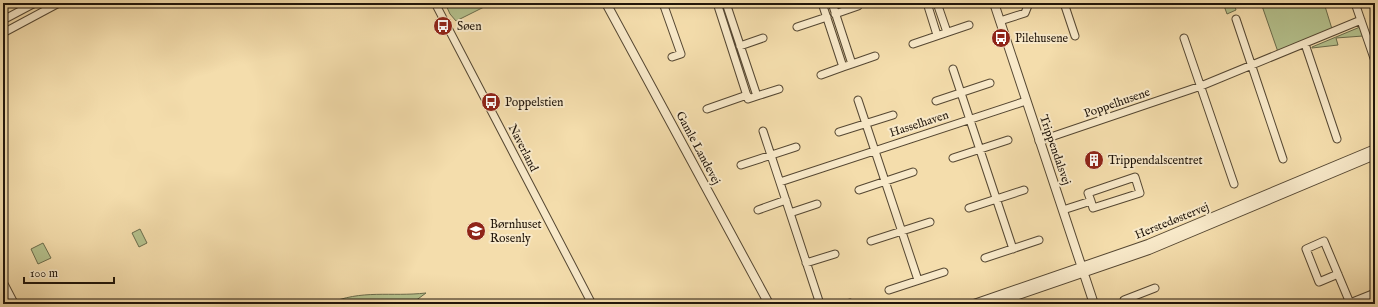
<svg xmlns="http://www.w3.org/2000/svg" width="1378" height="307" viewBox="0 0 1378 307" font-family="'IM FELL English',serif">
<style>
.green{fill:#b5c28e;stroke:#6a6c4c}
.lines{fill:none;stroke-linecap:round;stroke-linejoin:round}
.minor-casing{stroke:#554732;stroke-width:9}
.tertiary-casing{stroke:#554732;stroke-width:10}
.minor{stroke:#f8e9c9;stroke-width:7}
.tertiary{stroke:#f8e9c9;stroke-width:8}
.labels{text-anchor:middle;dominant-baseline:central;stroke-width:4;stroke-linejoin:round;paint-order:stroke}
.poi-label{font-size:12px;fill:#20150a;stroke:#f8e9c9;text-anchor:start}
.street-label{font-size:12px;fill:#20150a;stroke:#f8e9c9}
</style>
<rect width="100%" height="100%" fill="#f4ddac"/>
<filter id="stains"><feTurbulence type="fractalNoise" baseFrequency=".005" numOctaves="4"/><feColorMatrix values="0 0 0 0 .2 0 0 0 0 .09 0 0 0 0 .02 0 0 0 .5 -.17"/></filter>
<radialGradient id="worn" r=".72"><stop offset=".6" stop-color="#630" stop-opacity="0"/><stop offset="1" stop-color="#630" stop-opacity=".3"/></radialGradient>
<path class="green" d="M445 3H492L456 21 450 14Z
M1223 3H1234L1236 10 1227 14Z
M1261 3H1324L1332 29 1278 52Z
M1360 27 1363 36 1336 38 1338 45 1312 48V47Z
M140 229 147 243 139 247 132 233Z
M43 243 51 258 38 264 31 249Z
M426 293 411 304H328C361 289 391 297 426 293Z"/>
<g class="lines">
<defs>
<path id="minor" d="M435 3 592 304
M663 3 681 54 672 57
M717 3 748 99 757 96 726 3
M822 3 843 67 852 64 832 3
M927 3 937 35
M937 3 947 32
M1064 3 1075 36
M1355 3 1375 61
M835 14 858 6
M1236 19 1283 159
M3 20 35 3
M1000 21 1025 13 1029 3
M797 27 827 17
M3 33 59 3
M1184 38 1234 184
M913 44 969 25
M1305 44 1337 139
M740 46 763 38
M852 64 875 56
M953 69 1013 249
M821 75 843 67
M757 96 779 89
M858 100 918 280
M936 101 990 83
M707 109 747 95
M763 131 820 304
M839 132 893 115
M1039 141 1201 86 1361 20
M953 158 1008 140
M741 165 796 147
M780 182 1026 101
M859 190 913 172
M969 208 1024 190
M758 210 786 200
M1063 210 1091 201 1093 208 1140 193 1135 177 1088 193 1091 201
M790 213 817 204
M871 241 930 222
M985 258 1039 240
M806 263 835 254
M1338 274 1319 282 1306 249 1324 241 1350 303 1375 293
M889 290 944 272
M846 304 850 303
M1125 304 1124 300 1155 288"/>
<path id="tertiary" d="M606 3 769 304
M994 3 1094 304
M3 283 14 304
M974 304 1148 244 1375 149
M992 304 1149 250 1375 155"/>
</defs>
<use href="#minor" class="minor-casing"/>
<use href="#tertiary" class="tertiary-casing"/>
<use href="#minor" class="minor"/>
<use href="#tertiary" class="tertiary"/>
</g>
<defs>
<symbol id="bus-disc" viewBox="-11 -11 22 22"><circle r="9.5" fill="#8f2418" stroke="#f8e9c9"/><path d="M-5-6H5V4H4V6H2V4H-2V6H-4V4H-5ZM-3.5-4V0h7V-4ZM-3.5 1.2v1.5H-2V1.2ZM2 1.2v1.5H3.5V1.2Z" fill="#fff"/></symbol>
<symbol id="building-disc" viewBox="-11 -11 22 22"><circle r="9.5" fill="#8f2418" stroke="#f8e9c9"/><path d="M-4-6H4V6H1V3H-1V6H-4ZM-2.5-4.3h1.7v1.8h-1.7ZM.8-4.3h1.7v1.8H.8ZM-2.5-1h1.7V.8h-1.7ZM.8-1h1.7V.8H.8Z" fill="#fff"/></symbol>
<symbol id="school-disc" viewBox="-11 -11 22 22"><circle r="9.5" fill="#8f2418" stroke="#f8e9c9"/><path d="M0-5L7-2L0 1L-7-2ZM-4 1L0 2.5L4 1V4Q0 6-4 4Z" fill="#fff"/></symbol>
</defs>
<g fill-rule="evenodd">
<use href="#bus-disc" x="432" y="15" width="22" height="22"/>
<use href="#bus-disc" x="990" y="27" width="22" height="22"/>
<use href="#bus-disc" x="480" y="91" width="22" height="22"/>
<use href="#building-disc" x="1083" y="149" width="22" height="22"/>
<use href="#school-disc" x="465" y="220" width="22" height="22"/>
</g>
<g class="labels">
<g class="poi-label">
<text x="457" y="26">Søen</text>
<text x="1015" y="38">Pilehusene</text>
<text x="505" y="102">Poppelstien</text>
<text x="1108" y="160">Trippendalscentret</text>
<text x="490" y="224">Børnhuset<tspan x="490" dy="14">Rosenly</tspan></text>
</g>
<g class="street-label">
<text transform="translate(1117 103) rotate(-19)">Poppelhusene</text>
<text transform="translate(919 124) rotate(-18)">Hasselhaven</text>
<text transform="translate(523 148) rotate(63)">Naverland</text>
<text transform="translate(698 148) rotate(62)">Gamle Landevej</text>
<text transform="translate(1055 150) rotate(71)">Trippendalsvej</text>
<text transform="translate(1172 221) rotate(-22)">Herstedøstervej</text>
</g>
</g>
<rect width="1378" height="307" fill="none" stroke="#f4ddac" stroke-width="16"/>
<rect x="4" y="4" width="1370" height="299" fill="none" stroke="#20150a" stroke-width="2"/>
<rect x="8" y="8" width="1362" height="291" fill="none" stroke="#20150a"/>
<path d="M24 277v6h90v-6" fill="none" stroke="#20150a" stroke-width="2"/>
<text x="30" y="277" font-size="12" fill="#20150a" stroke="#f8e9c9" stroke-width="3" paint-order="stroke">100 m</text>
<rect width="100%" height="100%" filter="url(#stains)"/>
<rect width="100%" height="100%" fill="url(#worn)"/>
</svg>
